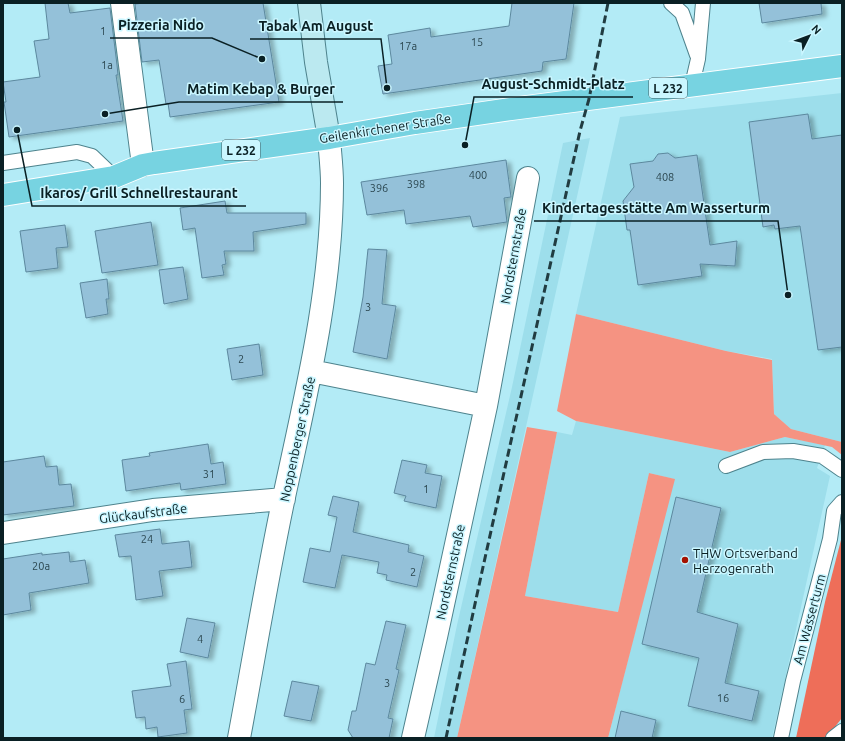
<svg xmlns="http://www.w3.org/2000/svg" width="845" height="741" viewBox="0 0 845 741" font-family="Ubuntu,sans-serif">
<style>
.built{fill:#9ddeeb}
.green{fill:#f59382}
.forest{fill:#ee6e59}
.building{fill:#94c1d9;stroke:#5c889e;filter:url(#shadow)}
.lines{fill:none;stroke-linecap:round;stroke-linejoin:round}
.lane-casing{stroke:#4e838d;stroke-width:16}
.street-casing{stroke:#4e838d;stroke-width:24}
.secondary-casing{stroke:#4e838d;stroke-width:24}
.primary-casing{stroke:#fff;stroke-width:24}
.lane{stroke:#fff;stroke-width:14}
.street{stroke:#fff;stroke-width:22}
.secondary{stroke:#bbe9f0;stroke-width:22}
.primary{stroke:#77d3e1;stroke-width:22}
.rail{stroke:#213c41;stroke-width:3;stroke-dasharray:8 4;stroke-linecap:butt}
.poi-dot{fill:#a51100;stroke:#caf6ff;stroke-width:1.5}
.labels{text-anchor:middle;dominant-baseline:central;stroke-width:3;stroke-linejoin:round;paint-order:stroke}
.number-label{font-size:11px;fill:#2c4851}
.shield{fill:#caf6ff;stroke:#446066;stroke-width:1}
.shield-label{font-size:12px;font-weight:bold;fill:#0a2024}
.street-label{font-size:13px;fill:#0a2024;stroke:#caf6ff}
.poi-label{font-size:13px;fill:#0a2024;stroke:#caf6ff;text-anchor:start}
.leader{fill:none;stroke:#0a2024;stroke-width:1.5}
.callout-dot{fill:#0a2024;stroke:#caf6ff;stroke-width:1.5}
.callout-label{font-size:14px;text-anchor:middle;font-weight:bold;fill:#0a2024;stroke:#caf6ff;stroke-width:3;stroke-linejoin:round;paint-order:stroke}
</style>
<defs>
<filter id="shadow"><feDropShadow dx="4.5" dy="2.5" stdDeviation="2" flood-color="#0004"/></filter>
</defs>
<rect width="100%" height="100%" fill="#b3ebf6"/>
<path class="built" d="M842 93V442L791 429 774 414 772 359 726 351 576 314 620 117Z
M590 138 457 738H434L457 625 512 387 563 143Z
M576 421 730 452 785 437 825 445 817 468 830 476 772 738H608L674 479 649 473 618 612 525 596 557 432 572 435Z"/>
<path class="green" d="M576 314 726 351 772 360 774 414 791 429 842 442V455L832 447 785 437 730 452 576 421 557 411Z
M527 427 557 432 525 596 618 612 649 473 675 479 608 738H457Z"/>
<path class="forest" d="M842 536V718L826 738H796L825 602Z"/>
<path class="building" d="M45 3H68L70 13 110 8 117 65 118 75H116L123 121 9 137 4 102H6L3 82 40 77 34 41 49 39Z
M144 3H263L279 102 170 117 168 103 166 104 159 60 142 62 135 4Z
M512 3H574L566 59 543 62 542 71 383 94 378 66 392 64 388 35 430 28 431 37 509 26Z
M759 3H821L822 14 762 23Z
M808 114 812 139 842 135V347L818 350 800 226 775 229 774 225 763 227 749 122Z
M668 153 675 158 697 155 710 245 737 241 735 266 700 264 702 276 638 285 630 230H627L623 201 634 187 630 164 653 161 658 154Z
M506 160 511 197 504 198 507 222 473 227 470 216 406 224 404 210 367 215 361 182Z
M225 201 227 213H306V224L253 232 254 251H224L226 264 222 265 224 275 202 278 195 228 183 230 180 208Z
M151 222 158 265 102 273 95 231Z
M65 225 68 247 56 248 58 268 26 272 20 231Z
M368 249 387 250 382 304 396 306 387 359 353 352 363 297Z
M183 267 188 299 164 304 159 270Z
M107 279 109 299H106L108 314 86 318 80 283Z
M259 344 263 375 232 380 227 349Z
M208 444 211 464 223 462 226 484 181 490 180 483 126 491 122 460 150 456 149 453Z
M44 456 46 467 57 466 59 485 71 484 74 506 3 515V462Z
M402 460 427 465 425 473 442 476 436 508 404 501 406 496 394 493Z
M333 496 359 502 353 532 409 545 408 552 424 556 417 587 386 580 387 575 377 573 379 562 342 555 335 588 303 582 310 548 330 552 337 517 328 515Z
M676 497 721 508 697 612 738 624 725 683 759 691 752 721 688 706 699 658 642 644Z
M160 529 162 544 189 541 192 567 159 571 163 596 136 600 131 556 119 557 115 535Z
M69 552 70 562 85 560 89 583 29 593 31 610 3 615V559L42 553V555Z
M187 618 215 623 208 658 180 652Z
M386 621 406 625 396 669 399 670 388 718 393 719 389 738H353L348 730 352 711H356L366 663 375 665Z
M186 661 192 709 184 710 187 733 158 737 157 727 146 729 145 717 136 718 132 691 171 686 167 664Z
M292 681 319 686 311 721 284 716Z
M621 711 656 720 652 738H615Z"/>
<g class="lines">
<defs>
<path id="lane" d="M671 3 682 13 697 55
M692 85 698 59 703 3
M3 163 77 152 92 156 114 177
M726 466 763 452 793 451 822 456 842 470
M781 738 793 681 830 539 834 511 842 502
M833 738 842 731"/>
<path id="street" d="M122 3 143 165
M311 371 486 406
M3 533 153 510 284 499
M239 738C254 658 267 577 284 497 306 394 332 290 332 183 332 168 330 153 329 138
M413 738 436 637 486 406 528 178"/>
<path id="secondary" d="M309 3 316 62 329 138"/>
<path id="primary" d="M3 195 114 177 143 165 154 163 329 138 415 123 511 109 842 66"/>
</defs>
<use href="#lane" class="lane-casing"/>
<use href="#street" class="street-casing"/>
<use href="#secondary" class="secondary-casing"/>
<use href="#primary" class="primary-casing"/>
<use href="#lane" class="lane"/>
<use href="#street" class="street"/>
<use href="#secondary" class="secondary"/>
<use href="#primary" class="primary"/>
<path class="rail" d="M446 738 483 567 580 131 589 99 608 3"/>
</g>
<circle class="poi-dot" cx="685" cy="560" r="4"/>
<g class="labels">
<g class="number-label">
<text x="103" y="31">1</text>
<text x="477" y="42">15</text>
<text x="408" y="46">17a</text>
<text x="107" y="65">1a</text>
<text x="478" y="175">400</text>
<text x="665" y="177">408</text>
<text x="416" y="184">398</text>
<text x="379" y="188">396</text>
<text x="368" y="307">3</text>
<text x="241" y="359">2</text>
<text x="209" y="474">31</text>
<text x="426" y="489">1</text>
<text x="147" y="539">24</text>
<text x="41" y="566">20a</text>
<text x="413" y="572">2</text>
<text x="200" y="639">4</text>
<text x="387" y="683">3</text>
<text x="723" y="698">16</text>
<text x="182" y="699">6</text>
</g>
<g class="shield">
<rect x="649" y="78" width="38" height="20" rx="3"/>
<rect x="222" y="140" width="38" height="20" rx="3"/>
</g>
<g class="shield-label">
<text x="668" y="88">L 232</text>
<text x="241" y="150">L 232</text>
</g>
<g class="street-label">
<text transform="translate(385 128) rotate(-9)">Geilenkirchener Straße</text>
<text transform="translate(513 256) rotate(-80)">Nordsternstraße</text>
<text transform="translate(297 439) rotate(-78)">Noppenberger Straße</text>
<text transform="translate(143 513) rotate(-7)">Glückaufstraße</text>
<text transform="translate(450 572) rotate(-78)">Nordsternstraße</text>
<text transform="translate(809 619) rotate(-75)">Am Wasserturm</text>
</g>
<g class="poi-label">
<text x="693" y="553">THW Ortsverband<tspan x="693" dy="15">Herzogenrath</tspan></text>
</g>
</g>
<path class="leader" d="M262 59L212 38H110M387 88L381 39H250M465 145L474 97H633M105 114L179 102H343M17 130L32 206H246M788 295L778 221H534"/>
<g class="callout-dot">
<circle cx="262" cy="59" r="4"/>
<circle cx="387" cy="88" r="4"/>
<circle cx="465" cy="145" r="4"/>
<circle cx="105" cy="114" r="4"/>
<circle cx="17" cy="130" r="4"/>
<circle cx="788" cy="295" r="4"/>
</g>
<g class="callout-label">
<text x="161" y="30">Pizzeria Nido</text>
<text x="316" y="31">Tabak Am August</text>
<text x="553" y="89">August-Schmidt-Platz</text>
<text x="261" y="94">Matim Kebap &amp; Burger</text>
<text x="139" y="198">Ikaros/ Grill Schnellrestaurant</text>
<text x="656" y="213">Kindertagesstätte Am Wasserturm</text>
</g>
<rect width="845" height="741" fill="none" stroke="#0a2024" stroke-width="8"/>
<g transform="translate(809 36) rotate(48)" stroke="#caf6ff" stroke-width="3" paint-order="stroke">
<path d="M0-3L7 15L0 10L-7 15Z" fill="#0a2024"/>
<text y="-6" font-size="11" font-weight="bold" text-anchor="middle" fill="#0a2024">N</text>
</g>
</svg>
